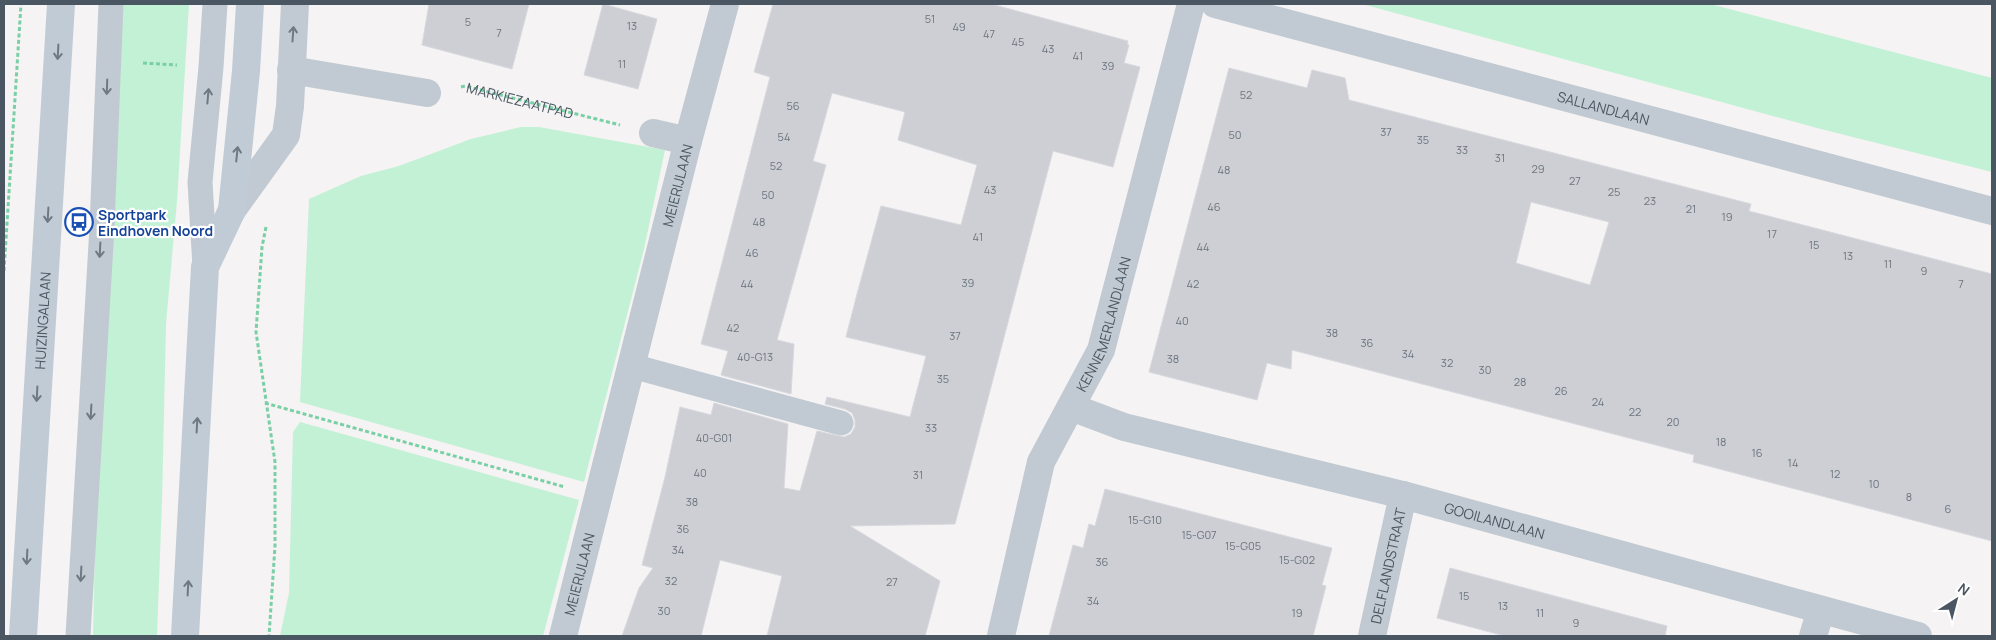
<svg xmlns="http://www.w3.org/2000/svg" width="1996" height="640" viewBox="0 0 1996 640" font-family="Manrope,sans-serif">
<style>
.green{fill:#c3f1d5}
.building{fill:#cdcfd5;stroke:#d7d9de;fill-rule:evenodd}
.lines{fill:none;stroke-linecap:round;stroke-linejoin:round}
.path{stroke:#7ad0a6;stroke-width:3;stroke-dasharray:4 2.5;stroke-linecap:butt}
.service{stroke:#c1cad2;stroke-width:25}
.minor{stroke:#c1cad2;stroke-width:28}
.secondary{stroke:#c1cbd6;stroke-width:28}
.oneway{stroke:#6e7983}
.oneway2{stroke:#6e7984}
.labels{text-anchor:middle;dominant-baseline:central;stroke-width:4.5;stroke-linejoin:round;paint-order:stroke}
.number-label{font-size:11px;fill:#6b747e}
.street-label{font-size:14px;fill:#4a5661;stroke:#fff}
.transit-label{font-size:14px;font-weight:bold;fill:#164399;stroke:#fff;text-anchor:start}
</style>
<rect width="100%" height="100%" fill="#f5f3f3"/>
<path class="green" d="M123 4H189L177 201 166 324 162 501 157 636H93L97 453Z
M1362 4H1710L1992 78V172L1817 128Z
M521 127H539L665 150 644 249 584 482 300 402 309 199 361 176 399 166 471 139Z
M300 422 579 500 543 636H280L289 593 293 432Z"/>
<path class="building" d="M429 4H529L512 69 422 45Z
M603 4 657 19 638 89 584 75Z
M773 4H991L1128 41 1127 44 1129 45 1124 63 1140 67 1113 167 1053 151 955 524 850 526 940 581 925 636H767L782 576 720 560 701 636H622L639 588 653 568 642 565 665 477 680 407 711 415 714 403 788 424 784 488 800 491 817 431 844 437 851 434 855 427V420L852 413 845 409 825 404 827 397 910 417 926 356 846 337 857 294 881 206 961 225 977 165 898 140 905 112 832 93 813 161 826 165 777 340 794 344 791 394 721 375 728 351 701 344 770 77 754 72Z
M1229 68 1307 88 1312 70 1345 78 1349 100 1751 204 1749 211 1992 274V541L1693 462 1694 455 1292 350 1291 369 1267 363 1257 400 1149 372ZM1531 202 1609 222 1590 285 1516 263Z
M1105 489 1332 548 1322 585 1326 586 1313 636H1049L1073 545 1083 548 1089 524 1095 526Z
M1450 568 1667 626 1665 636H1505L1437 618Z"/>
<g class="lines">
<g class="path">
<path d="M143 63 177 65"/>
<path id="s1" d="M461 87 465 86 620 125"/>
<path d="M266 227 262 247 256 332 275 462V546L269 636"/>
<path d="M4 271 21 4"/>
<path d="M265 403 565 487"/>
</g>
<path class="service" d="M205 267 200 182 211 67 215 4
M632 366 841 423
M78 636 102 227 111 4"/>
<g class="minor">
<path id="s2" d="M1215 4 1992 211"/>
<path d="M291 70 427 93"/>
<path d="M653 133 688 141"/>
<path d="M232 210 286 135 290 106 295 4"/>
<path id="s3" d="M1071 407 1124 427 1403 495 1918 636"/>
<path id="s4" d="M563 636 688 141 725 4"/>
<path id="s5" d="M1001 636 1041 462 1101 350 1191 4"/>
<path id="s6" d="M1372 636 1403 495"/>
<path d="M1813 636 1821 610"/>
</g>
<g class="secondary">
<path id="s7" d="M23 636 61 4"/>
<path d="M185 636 205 267 232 210 246 71 250 4"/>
</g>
</g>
<defs><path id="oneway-shaft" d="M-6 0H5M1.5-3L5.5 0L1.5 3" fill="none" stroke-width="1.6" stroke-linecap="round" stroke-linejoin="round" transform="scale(1.25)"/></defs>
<g class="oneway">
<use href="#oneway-shaft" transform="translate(293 34) rotate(-86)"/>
<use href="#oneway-shaft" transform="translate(107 87) rotate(92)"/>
<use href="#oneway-shaft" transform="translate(208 96) rotate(-85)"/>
<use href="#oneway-shaft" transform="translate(100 250) rotate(93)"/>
<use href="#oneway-shaft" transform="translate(91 412) rotate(93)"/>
<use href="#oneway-shaft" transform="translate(81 574) rotate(93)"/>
</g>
<g class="oneway2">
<use href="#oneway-shaft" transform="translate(58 52) rotate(93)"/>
<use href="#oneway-shaft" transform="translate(237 154) rotate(-84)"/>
<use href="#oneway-shaft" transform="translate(48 215) rotate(93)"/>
<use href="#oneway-shaft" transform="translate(37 394) rotate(93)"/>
<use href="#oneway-shaft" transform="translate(197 425) rotate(-87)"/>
<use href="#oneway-shaft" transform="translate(27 557) rotate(93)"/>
<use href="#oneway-shaft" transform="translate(188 588) rotate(-87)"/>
</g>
<defs>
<symbol id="bus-ring" viewBox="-11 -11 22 22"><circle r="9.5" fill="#fff" stroke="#1a4fb4" stroke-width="1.5"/><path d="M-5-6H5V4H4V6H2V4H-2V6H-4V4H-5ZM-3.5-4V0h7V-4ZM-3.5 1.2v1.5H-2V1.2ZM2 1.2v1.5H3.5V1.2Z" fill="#1a4fb4"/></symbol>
</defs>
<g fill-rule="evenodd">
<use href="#bus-ring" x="63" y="206" width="32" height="32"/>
</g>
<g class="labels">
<g class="number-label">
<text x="930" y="18">51</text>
<text x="468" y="21">5</text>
<text x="632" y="25">13</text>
<text x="959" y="26">49</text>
<text x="499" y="32">7</text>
<text x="989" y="33">47</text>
<text x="1018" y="41">45</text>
<text x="1048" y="48">43</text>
<text x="1078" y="55">41</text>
<text x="622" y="63">11</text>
<text x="1108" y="65">39</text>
<text x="1246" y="94">52</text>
<text x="793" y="105">56</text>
<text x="1386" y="131">37</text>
<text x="1235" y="134">50</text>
<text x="784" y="136">54</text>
<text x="1423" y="139">35</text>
<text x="1462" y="149">33</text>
<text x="1500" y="157">31</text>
<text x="776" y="165">52</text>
<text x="1538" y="168">29</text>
<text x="1224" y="169">48</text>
<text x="1575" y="180">27</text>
<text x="990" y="189">43</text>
<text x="1614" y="191">25</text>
<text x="768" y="194">50</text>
<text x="1650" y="200">23</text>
<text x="1214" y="206">46</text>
<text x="1691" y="208">21</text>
<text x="1727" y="216">19</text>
<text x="759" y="221">48</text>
<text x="1772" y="233">17</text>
<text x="978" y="236">41</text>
<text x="1814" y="244">15</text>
<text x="1203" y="246">44</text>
<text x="752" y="252">46</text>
<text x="1848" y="255">13</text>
<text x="1888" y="263">11</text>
<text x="1924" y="270">9</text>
<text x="968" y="282">39</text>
<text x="747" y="283">44</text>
<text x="1193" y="283">42</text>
<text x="1961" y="283">7</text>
<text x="1182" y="320">40</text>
<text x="733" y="327">42</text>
<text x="1332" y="332">38</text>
<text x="955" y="335">37</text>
<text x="1367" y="342">36</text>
<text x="1408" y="353">34</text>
<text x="755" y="356">40-G13</text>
<text x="1173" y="358">38</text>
<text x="1447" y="362">32</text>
<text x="1485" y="369">30</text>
<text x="943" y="378">35</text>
<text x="1520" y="381">28</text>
<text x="1561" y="390">26</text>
<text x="1598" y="401">24</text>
<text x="1635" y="411">22</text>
<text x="1673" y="421">20</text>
<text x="931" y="427">33</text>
<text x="714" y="437">40-G01</text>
<text x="1721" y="441">18</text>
<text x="1757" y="452">16</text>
<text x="1793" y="462">14</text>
<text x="700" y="472">40</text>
<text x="1835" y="473">12</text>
<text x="918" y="474">31</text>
<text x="1874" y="483">10</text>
<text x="1909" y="496">8</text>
<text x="692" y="501">38</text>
<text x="1948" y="508">6</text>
<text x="1145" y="519">15-G10</text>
<text x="683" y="528">36</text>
<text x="1199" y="534">15-G07</text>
<text x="1243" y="545">15-G05</text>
<text x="678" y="549">34</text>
<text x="1297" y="559">15-G02</text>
<text x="1102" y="561">36</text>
<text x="671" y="580">32</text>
<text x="892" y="581">27</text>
<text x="1464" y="595">15</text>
<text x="1093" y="600">34</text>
<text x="1503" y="605">13</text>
<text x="664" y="610">30</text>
<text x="1297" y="612">19</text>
<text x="1540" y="612">11</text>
<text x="1576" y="622">9</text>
</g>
<g class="street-label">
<text stroke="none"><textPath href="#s1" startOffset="61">MARKIEZAATPAD</textPath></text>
<text stroke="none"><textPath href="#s2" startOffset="402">SALLANDLAAN</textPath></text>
<text stroke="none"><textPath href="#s4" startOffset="465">MEIERIJLAAN</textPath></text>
<text stroke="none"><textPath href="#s7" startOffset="316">HUIZINGALAAN</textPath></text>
<text stroke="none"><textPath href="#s5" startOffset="331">KENNEMERLANDLAAN</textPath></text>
<text stroke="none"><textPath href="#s3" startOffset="439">GOOILANDLAAN</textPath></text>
<text stroke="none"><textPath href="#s6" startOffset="72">DELFLANDSTRAAT</textPath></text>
<text stroke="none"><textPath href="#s4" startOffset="64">MEIERIJLAAN</textPath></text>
</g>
<g class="transit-label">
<text x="98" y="214">Sportpark<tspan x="98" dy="16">Eindhoven Noord</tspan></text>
</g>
</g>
<rect width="1996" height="640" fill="none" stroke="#4a5661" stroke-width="10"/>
<g transform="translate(1956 600) rotate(36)" stroke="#ffffff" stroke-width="4" paint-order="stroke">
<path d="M0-4L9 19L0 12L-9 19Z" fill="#4a5661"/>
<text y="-8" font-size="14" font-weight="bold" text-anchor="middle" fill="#4a5661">N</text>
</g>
</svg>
